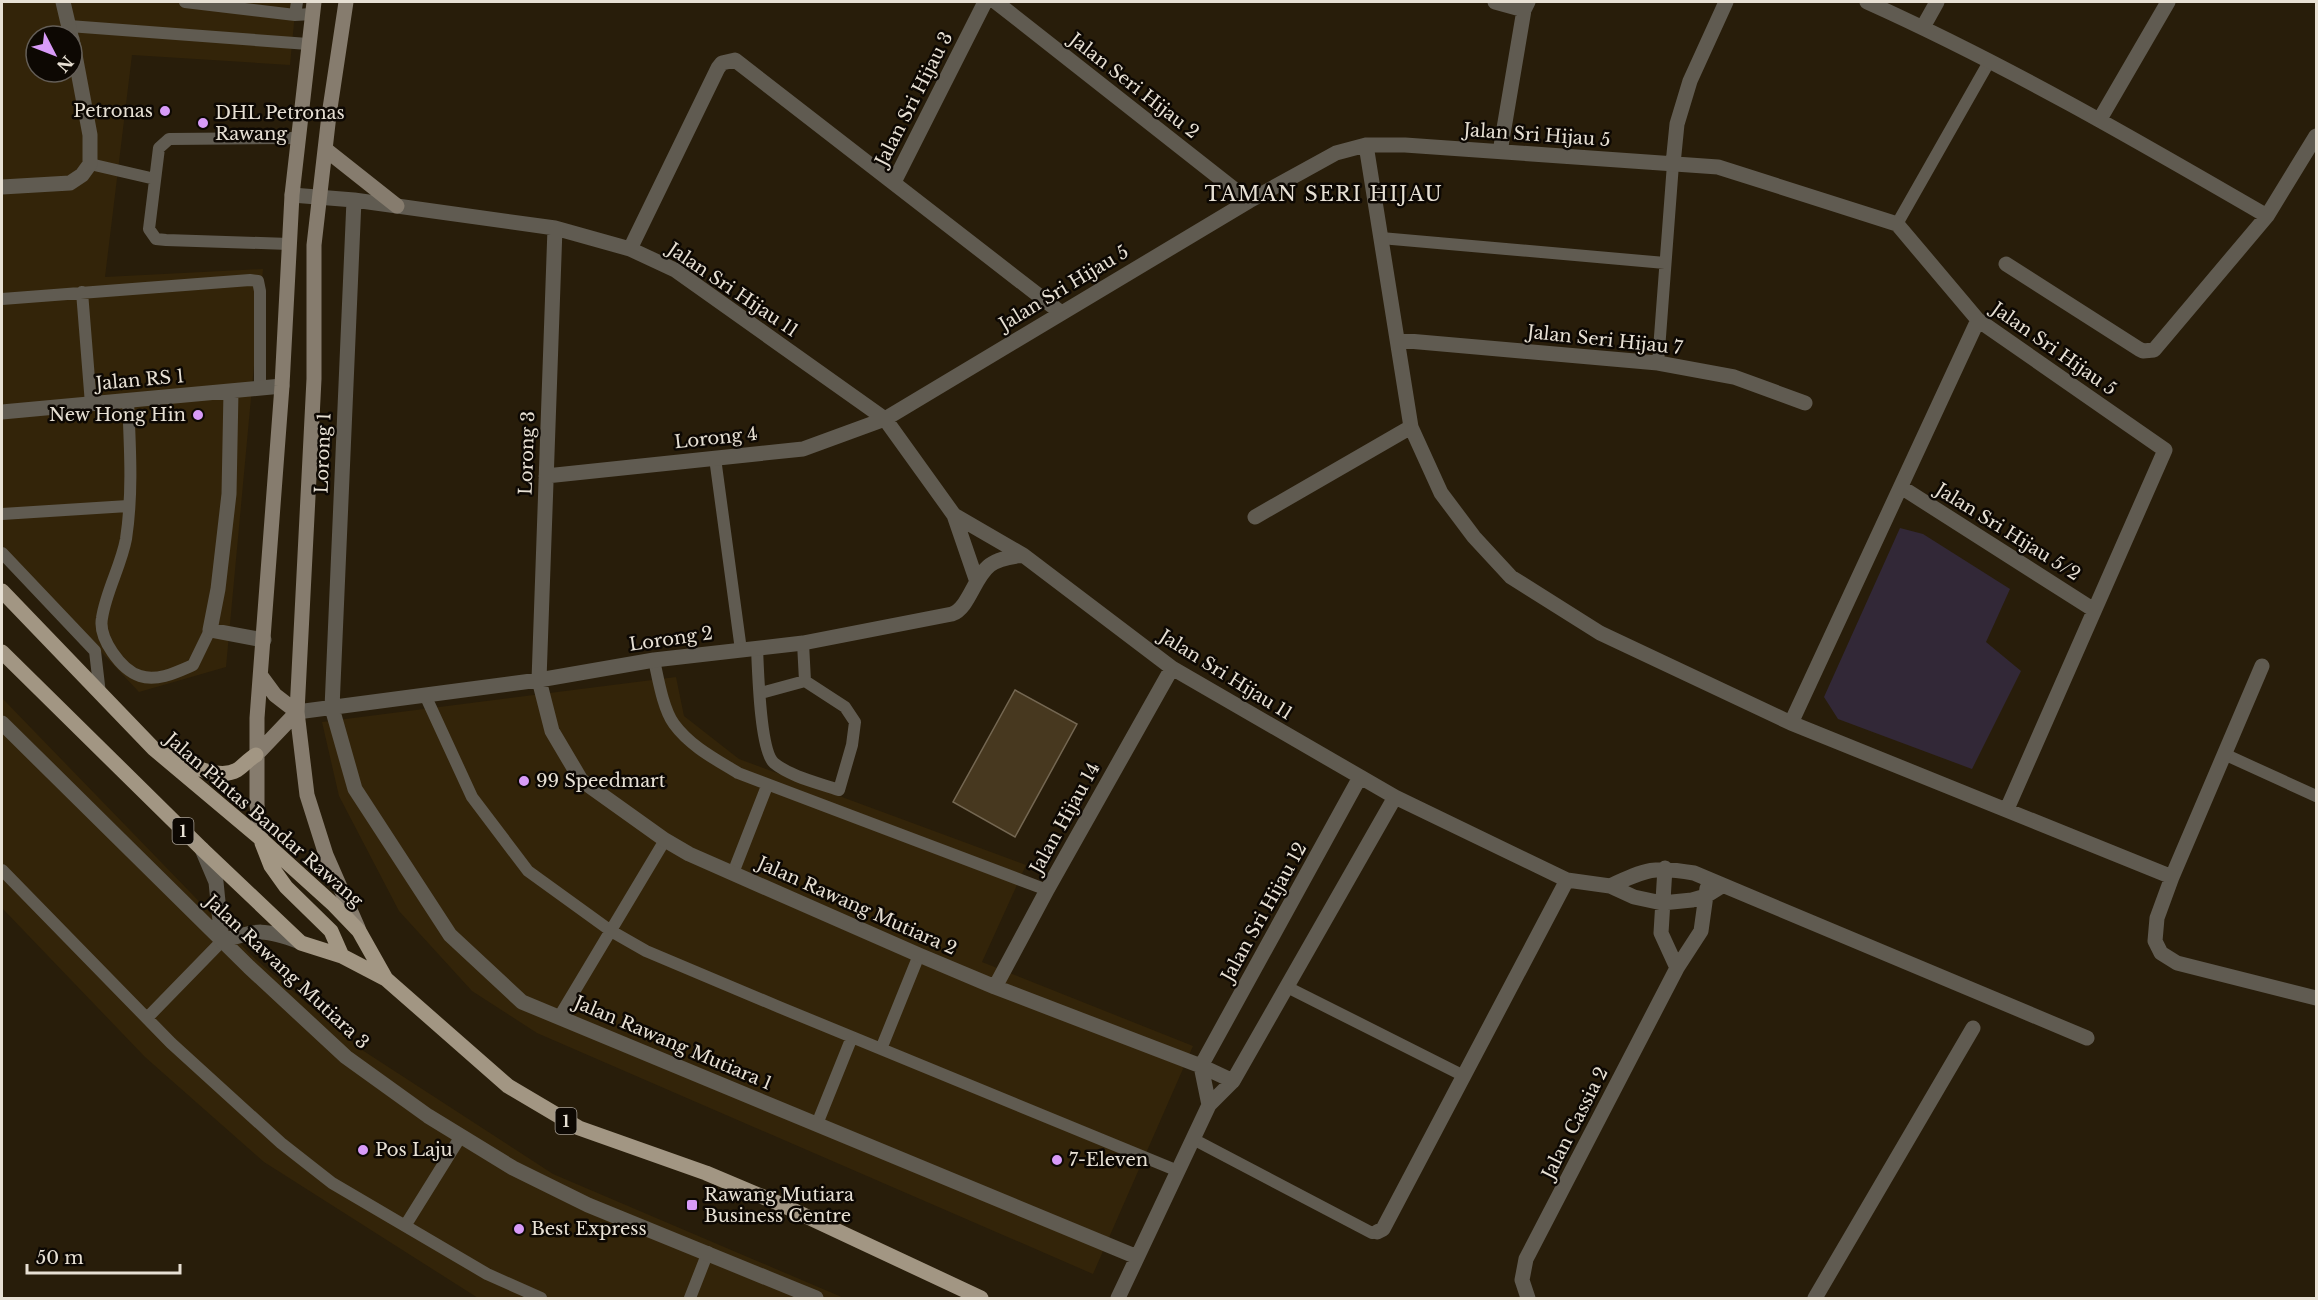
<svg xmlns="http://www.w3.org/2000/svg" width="2318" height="1300" viewBox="0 0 2318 1300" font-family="'Libre Baskerville',serif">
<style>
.built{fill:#332409;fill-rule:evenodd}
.green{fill:#322837}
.building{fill:#47381f;stroke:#746752;stroke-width:1.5}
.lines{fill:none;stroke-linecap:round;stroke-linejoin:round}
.lane{stroke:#605b51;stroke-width:12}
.street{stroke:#605b51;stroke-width:15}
.secondary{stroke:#867c6e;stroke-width:15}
.primary{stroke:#a29683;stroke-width:15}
.poi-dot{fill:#d89bf8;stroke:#0d0803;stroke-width:2}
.labels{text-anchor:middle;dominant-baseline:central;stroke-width:5;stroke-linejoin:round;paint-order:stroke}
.shield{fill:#0d0803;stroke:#a69f95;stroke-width:1.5}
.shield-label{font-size:16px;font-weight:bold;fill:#e7e0d4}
.street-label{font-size:18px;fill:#e7e0d4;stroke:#0d0803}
.poi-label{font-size:18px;fill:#e7e0d4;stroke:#0d0803;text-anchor:start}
.neighbourhood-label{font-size:20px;letter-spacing:1.5px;fill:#e7e0d4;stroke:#0d0803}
</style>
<rect width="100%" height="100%" fill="#281d0a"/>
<path class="built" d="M2 2H296L290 65 132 55 105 277 263 269 226 667 139 692 2 547ZM36 36H72V72H36Z
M676 677 684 716 739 759 1026 865 982 962 1193 1046 1093 1274 537 1033 472 991 399 911 339 796 322 722Z
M2 698 252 956 359 1048 553 1174 844 1298H478L264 1162 145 1057 2 908Z"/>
<path class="green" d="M1900 528 1923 534 2010 589 1986 642 2021 671 1972 769 1838 719 1824 697Z"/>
<path class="building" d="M1015 690 1077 724 1015 837 953 802Z"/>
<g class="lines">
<path class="lane" d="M185 2 295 15 312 14
M295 15 297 2
M69 26 308 44
M90 164 155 179
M1897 224 1989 62
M1381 238 1665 263
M289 244 166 240 156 239 149 229 159 148 169 139 297 138
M82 292 91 404
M2 299 250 280 258 281 260 291V389
M1658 363 1673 164
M128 401C130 447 133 493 126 539 121 566 106 591 102 618 98 638 121 670 140 676 157 682 177 672 193 665L210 630
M715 458 741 650
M2 514 128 506
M2 553 95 651 100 694
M757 648C758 670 760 751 774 763 791 777 819 783 839 790L852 745 855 722 845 707 805 681 803 643
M654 660C658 678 663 709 674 724 690 746 715 759 738 773L1047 890
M761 693 805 681
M425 695 472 797 528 871 611 931 646 951 779 1007 1178 1171
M2224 754 2316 796
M2 870 171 1043 281 1143 332 1183 487 1274 541 1298
M733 873 767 786
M1287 987 1464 1076
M559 1017 665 840
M147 1018 222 941
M881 1049 919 955
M817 1124 852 1037
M1193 1139 1372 1233 1377 1232
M405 1226 461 1136
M690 1298 708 1252"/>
<path class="street" d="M63 2 71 36
M996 2 1249 201
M1495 2 1524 10
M1867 2C2005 64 2136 140 2267 216
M1923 27 1937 2
M2100 119 2168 2
M1366 145 1411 427 1441 493 1474 537 1511 577 1600 633 1791 723 2172 877
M1500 152 1524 10 1528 2
M1673 164 1677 124 1690 81 1726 2
M894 182 985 2
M2 187 70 183 82 175 90 164V135L72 39
M292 195 354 200 555 228 630 249 675 270 885 419 954 515 976 579
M354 200 332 708 355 789 450 935 522 1002 1137 1257
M555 228 539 680 552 731 581 780 665 840 689 854 919 955 995 987 1201 1066 1233 1081
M630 249 718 68 722 63 735 60 1060 312
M2006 264 2139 349 2143 351 2154 350 2267 216 2316 136
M1397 340 1658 363 1734 377 1805 403
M231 391 229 494 218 589 210 630 264 640
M2 412 282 386
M546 476 803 449 885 419 1249 201 1336 153 1366 145H1405L1718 167 1897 224 1978 320 2165 450 2007 809
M1901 487 2094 610
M954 515 1023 555 1172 668 1395 797 1567 880 1610 886 1634 897 1662 903 1692 900 1706 896 1722 886
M1255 517 1411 427
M2262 666 2172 877 2157 918 2155 941 2161 953 2177 963 2316 998
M297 712 539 680 654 660 803 643 952 614C969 608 974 577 990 565 999 558 1012 557 1023 555
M2 723 249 967 346 1057 428 1116 513 1168 588 1205 816 1298
M1791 723 1978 320
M202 849 216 882 222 941
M1665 868 1661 933 1677 968
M1610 886C1647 869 1654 866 1694 873L2087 1038
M222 941C258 929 265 929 300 942
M995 987 1047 890 1172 668
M1209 1105 1201 1066 1360 777
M1377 1232 1383 1229 1567 880
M1118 1298 1209 1105 1233 1081 1395 797
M1528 1298 1522 1280 1526 1259 1677 968 1701 931 1707 888
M1815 1298 1973 1028"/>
<path class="secondary" d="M346 2 329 115 314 245V379L297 712 307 795 326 855 358 928
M325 149 397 206
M261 676 275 695 297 712
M256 755 297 712
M261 839 257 805V718L282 386 292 195 314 2"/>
<path class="primary" d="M2 591 154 749 261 839 334 905 359 931 386 979
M2 652 202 849 301 943 342 956 386 979 508 1086 579 1128 706 1173 780 1204 981 1298
M167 755C185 763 218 781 237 770 243 766 249 759 256 755
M262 843 271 866 286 887 331 931 342 956"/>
</g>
<g class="poi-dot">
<circle cx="165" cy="111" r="6"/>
<circle cx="203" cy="123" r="6"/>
<circle cx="198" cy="415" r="6"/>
<circle cx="524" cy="781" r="6"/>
<circle cx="363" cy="1150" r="6"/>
<circle cx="1057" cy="1160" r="6"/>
<rect x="686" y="1199" width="12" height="12" rx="3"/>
<circle cx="519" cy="1229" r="6"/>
</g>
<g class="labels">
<g class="shield">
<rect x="172.5" y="818" width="21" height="26" rx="4.5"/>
<rect x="555.5" y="1108" width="21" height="26" rx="4.5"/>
</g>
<g class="shield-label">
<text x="183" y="831">1</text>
<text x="566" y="1121">1</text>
</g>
<g class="street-label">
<text transform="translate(1134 86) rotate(38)">Jalan Seri Hijau 2</text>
<text transform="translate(914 99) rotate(-63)">Jalan Sri Hijau 3</text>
<text transform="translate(1537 135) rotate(4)">Jalan Sri Hijau 5</text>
<text transform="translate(1064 288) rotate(-31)">Jalan Sri Hijau 5</text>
<text transform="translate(733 290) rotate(34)">Jalan Sri Hijau 11</text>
<text transform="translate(1605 340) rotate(6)">Jalan Seri Hijau 7</text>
<text transform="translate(2054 349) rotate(35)">Jalan Sri Hijau 5</text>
<text transform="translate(140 380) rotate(-5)">Jalan RS 1</text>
<text transform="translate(716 438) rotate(-6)">Lorong 4</text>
<text transform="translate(323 453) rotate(-88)">Lorong 1</text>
<text transform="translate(527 453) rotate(-88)">Lorong 3</text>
<text transform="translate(2008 532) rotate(32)">Jalan Sri Hijau 5/2</text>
<text transform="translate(671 639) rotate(-8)">Lorong 2</text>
<text transform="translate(1226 675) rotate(32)">Jalan Sri Hijau 11</text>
<text transform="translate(1065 818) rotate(-61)">Jalan Hijau 14</text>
<text transform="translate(264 820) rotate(41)">Jalan Pintas Bandar Rawang</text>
<text transform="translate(857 906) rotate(24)">Jalan Rawang Mutiara 2</text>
<text transform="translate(1264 912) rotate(-61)">Jalan Sri Hijau 12</text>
<text transform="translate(287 972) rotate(43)">Jalan Rawang Mutiara 3</text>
<text transform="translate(673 1043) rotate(23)">Jalan Rawang Mutiara 1</text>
<text transform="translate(1575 1123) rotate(-63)">Jalan Cassia 2</text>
</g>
<g class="poi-label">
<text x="153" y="111" text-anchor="end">Petronas</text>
<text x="215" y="113">DHL Petronas<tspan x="215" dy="21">Rawang</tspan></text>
<text x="186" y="415" text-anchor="end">New Hong Hin</text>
<text x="536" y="781">99 Speedmart</text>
<text x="375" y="1150">Pos Laju</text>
<text x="1069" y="1160">7-Eleven</text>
<text x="704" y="1195">Rawang Mutiara<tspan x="704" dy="21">Business Centre</tspan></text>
<text x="531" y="1229">Best Express</text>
</g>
<g class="neighbourhood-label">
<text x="1324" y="194">TAMAN SERI HIJAU</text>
</g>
</g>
<rect width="2318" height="1300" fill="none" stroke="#e7e0d4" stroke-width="6"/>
<g transform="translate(54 54) rotate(132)"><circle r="28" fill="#0d0803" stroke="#645e57" stroke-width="1.5"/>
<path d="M0-4.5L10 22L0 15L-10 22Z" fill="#d89bf8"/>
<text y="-9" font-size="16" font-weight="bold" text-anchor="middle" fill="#e7e0d4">N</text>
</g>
<path d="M27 1264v9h153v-9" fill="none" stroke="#e7e0d4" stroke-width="3"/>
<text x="36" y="1264" font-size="18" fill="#e7e0d4" stroke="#0d0803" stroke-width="4.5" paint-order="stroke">50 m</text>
</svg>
